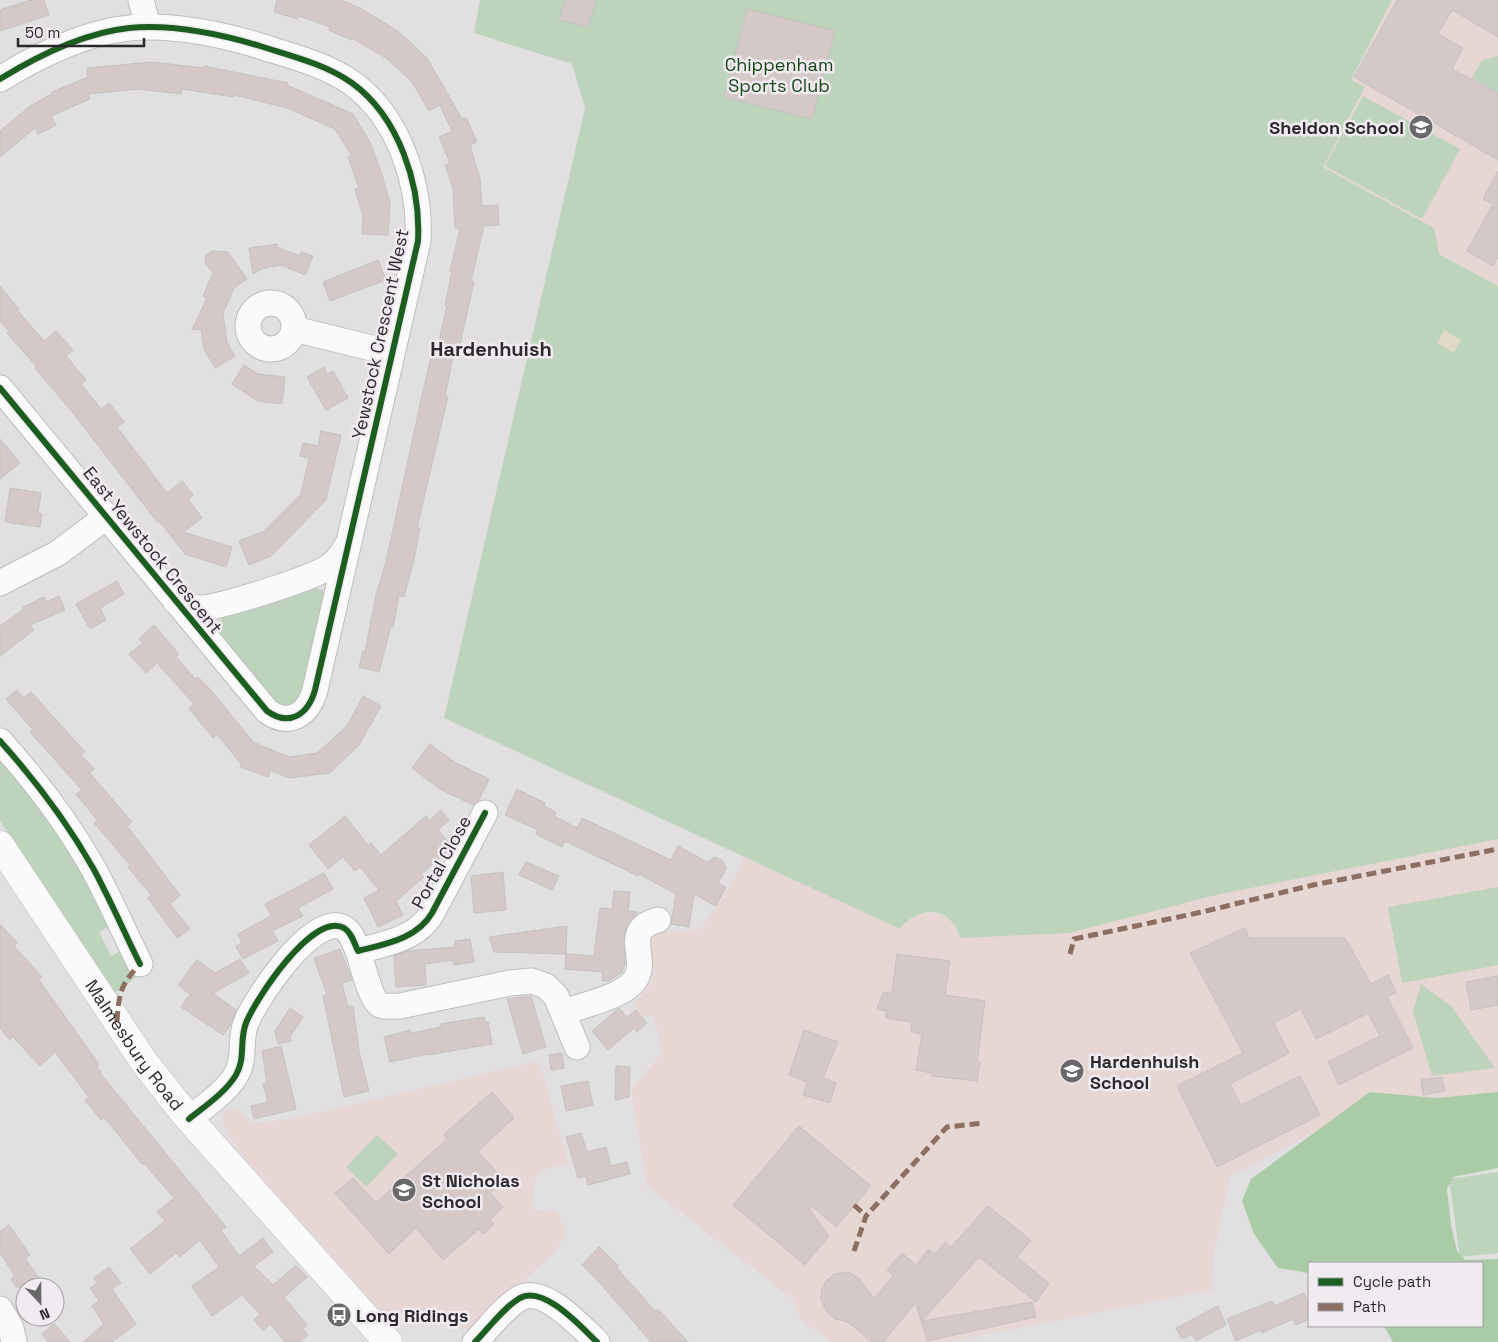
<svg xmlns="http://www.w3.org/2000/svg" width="1498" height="1342" viewBox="0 0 1498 1342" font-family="'Space Grotesk',sans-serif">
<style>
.education{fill:#e6d6d4}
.green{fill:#bdd3bb}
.forest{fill:#a9cca7}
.sand{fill:#e1dac7}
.building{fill:#d4c9c6;stroke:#c4c1c2}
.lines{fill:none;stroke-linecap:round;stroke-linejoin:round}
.minor-casing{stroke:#bfbcbe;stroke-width:27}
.major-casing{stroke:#bfbcbe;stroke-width:29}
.minor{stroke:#fbfafa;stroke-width:25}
.major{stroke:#fbfafa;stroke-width:28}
.quiet{stroke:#8d6e63;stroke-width:5;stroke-dasharray:10 5;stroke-linecap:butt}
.cycleway-casing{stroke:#f0ebf0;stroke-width:9}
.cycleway{stroke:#1b5e20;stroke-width:6}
.labels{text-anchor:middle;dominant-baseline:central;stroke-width:5;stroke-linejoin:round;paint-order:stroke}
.park-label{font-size:18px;fill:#174415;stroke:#f0ebf0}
.poi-label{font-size:18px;font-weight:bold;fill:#2a282a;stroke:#f0ebf0;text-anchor:start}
.street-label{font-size:18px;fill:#2a282a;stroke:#f0ebf0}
.quarter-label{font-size:20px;font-weight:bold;fill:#2d292c;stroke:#f0ebf0}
</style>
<rect width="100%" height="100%" fill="#e2dfe1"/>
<path class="education" d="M1392 0H1498V286L1439 253 1323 167 1365 88 1350 81Z
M1498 839V1092L1437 1098 1370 1092 1327 1125 1230 1177 1214 1251 1212 1290 947 1342H832L801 1320 793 1299 647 1186 631 1091 662 1052 654 1017 642 1016 635 1003 651 984 657 973 648 963 649 940 658 933 700 929 732 885 743 857 900 929 907 919 922 912 939 914 951 920 1069 933 1220 894Z
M539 1061 568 1163 548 1168 536 1176 532 1210 557 1211 566 1232 554 1253 469 1330 380 1310 244 1158 226 1132 222 1119 225 1111 233 1108 243 1112 251 1123 286 1120Z"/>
<path class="green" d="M480 0H1392L1351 80 1365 87 1323 167 1434 228 1439 254 1498 286V839L1220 894 1069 933 961 938C958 932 955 925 951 921 935 904 911 914 900 929L444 718 585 108 572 64 474 33Z
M1498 56V93L1472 78 1482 60Z
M1363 96 1460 149 1422 219 1325 166Z
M313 586 325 592 304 701 280 709 216 630C218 620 223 617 232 613Z
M0 751 53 813 113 924 99 932 111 956 125 949 137 976 112 995 0 821Z
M1498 887V965L1402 983 1388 907Z
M1421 984 1451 1006 1495 1068 1432 1076 1413 1011Z
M377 1135 398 1154 366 1187 346 1167Z
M1498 1172V1253L1460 1257 1449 1179Z"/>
<path class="forest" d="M1370 1092 1437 1098 1498 1092V1168L1453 1177 1447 1189 1451 1225 1457 1251 1465 1260 1498 1259V1342H1393L1384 1326H1482V1263H1309V1273L1278 1268 1254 1234 1242 1201 1251 1179Z"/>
<path class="sand" d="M1444 330 1461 340 1454 353 1437 343Z"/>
<path class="building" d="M30 0H44L49 15 0 31V10Z
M277 0H341L360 8 398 31 427 58 462 119 466 117 477 142 470 145 480 179 482 206 498 205 499 225 484 226 471 281 474 282 460 344 456 343 445 396H448L417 528H420L414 559 404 597 399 595 393 627 391 626 379 672 359 667 363 651 365 652 376 595 386 562 423 391 432 353 436 354 447 306H445L452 271H450L460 228H455L453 188 445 165 450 163 439 137 452 131 440 105 429 111 412 82 386 58 352 38 351 40 329 30 330 27 299 16 297 19 274 12Z
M565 0H596L588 27 559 20Z
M1397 0H1498V37L1452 10 1438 34 1463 48 1452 69 1498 93V160L1354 77Z
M747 9 835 31 812 119 724 97Z
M152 62 204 68V66L288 83 287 85 353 114 370 142 382 175 390 203 388 235 362 234 363 216 355 189 359 188 348 157 352 156 335 129 287 108 234 95V97L182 89 181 94 138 89 88 94 90 99 51 116 56 125 38 134 35 128 0 157V131L30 106 52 94V92L88 77 87 68Z
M1498 171V257L1493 266 1467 251 1493 204 1483 199Z
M277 244V247L299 256 301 252 313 256 305 275 281 265 261 269 253 274 249 248Z
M212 251 228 252 247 279 234 288 223 313 227 342 235 356 215 368 204 349 201 329 192 330 207 298 203 296 213 273 205 263 206 255Z
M378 260 386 280 330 301 323 282Z
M0 286 19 309 17 310 44 341 56 331 73 350 66 356 86 380 81 384 101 409 109 403 124 422 117 427 167 493 182 481 193 495 188 499 202 518 183 532 232 547 226 567 185 554 160 522 158 523 69 408 35 368 37 367 7 333 9 331 0 321Z
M244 365 258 374 285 377 282 404 258 401 232 384Z
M324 367 327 374 333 371 348 398 326 410 307 377Z
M321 431 341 435 326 500 271 556 249 565 239 541 264 531 301 494 309 458 300 456 303 443 318 446Z
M0 439 20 463 0 479Z
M10 488 41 493 38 513 42 514 40 527 5 522Z
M117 581 124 594 100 608 106 620 90 629 76 604Z
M59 596 65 610 30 625 34 630 0 656V626L24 609 23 607 44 597 46 602Z
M154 625 179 654 176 657 195 679 198 677 211 690 253 742 289 757 317 753 347 726 363 696 381 706 359 745 330 773 289 778 270 770 268 777 240 767 241 764 217 734 213 738 204 727 189 708 194 704 157 663 146 673 129 654 143 643 139 639Z
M17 690 23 698 31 692 85 752 81 755 94 769 90 773 132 822 127 826 180 895 170 904 190 929 177 938 148 898 151 895 128 867 130 865 94 823 97 820 76 794 82 790 30 732 33 730 6 699Z
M430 744 453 761 489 779 479 800 473 805 440 789 412 768Z
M517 789 545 803 544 806 556 812 554 816 577 828 582 818 671 860 678 846 707 862 715 857 723 861 726 869 718 883 726 887 716 906 694 894 689 927 671 924 676 894 639 874 638 876 565 841 562 847 536 834 538 830 505 815Z
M441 810 449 820 438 830 451 846 450 849 421 874 424 877 396 901 403 915 378 927 364 898 379 890 360 867 355 871 343 857 328 869 309 845 345 816 368 845 371 843 381 855 426 816 429 821Z
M526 862 559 876 552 890 519 875Z
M503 872 506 910 474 913 471 876Z
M324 873 333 889 298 908 303 916 272 931 278 941 243 959 236 946 242 943 238 934 271 916 265 904Z
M614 891 630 892 628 911 638 912 630 921 624 934 625 964 622 972 609 981H602L603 972 565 969 566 954 594 956 600 908 612 909Z
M0 924 17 943 14 946 42 977 39 980 99 1064 97 1066 101 1072 100 1073 226 1227 221 1230 239 1256 263 1238 273 1252 254 1266 273 1285 296 1265 307 1277 284 1297 307 1325 303 1329 308 1335 300 1342H285L270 1324 263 1330 254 1320 260 1314 242 1295 212 1316 192 1286 219 1267 200 1240 180 1257 176 1253 150 1274 130 1249 165 1221 157 1212 174 1198 144 1163 142 1164 104 1117 101 1120 85 1100 89 1097 55 1052 40 1066 13 1037 10 1040 0 1028Z
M567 926 566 954 494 952 489 937Z
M1245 928 1249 938H1345L1371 984 1388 975 1396 992 1387 997 1413 1048 1339 1085 1328 1062 1380 1036 1368 1013 1316 1039 1301 1009 1274 1023 1289 1053 1230 1084 1241 1105 1300 1076 1320 1115 1217 1167 1177 1086 1243 1053 1190 953Z
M470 939 474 962 454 965 453 960 425 964 426 985 396 987 394 956 408 951 455 947V941Z
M340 949 352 980 342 983 348 1007 353 1006 359 1051 369 1091 344 1097 323 996 327 995 314 958Z
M897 954 950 961 945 995 985 1001 977 1062H980L977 1081 932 1076V1073L916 1070 922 1034 911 1032 912 1022 886 1018 887 1011 877 1009 883 993 892 992Z
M240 959 249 973 213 993 236 1010 230 1026 223 1035 181 1007 190 994 178 985 197 960 215 973Z
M1498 976V1005L1471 1010 1466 982Z
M531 996 546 1047 523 1054 507 999Z
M290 1008 303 1017 290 1037 291 1041 278 1044 275 1031Z
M619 1008 627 1017 636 1010 647 1023 637 1032 634 1028 608 1050 592 1031Z
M484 1017 485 1022H488L492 1044 428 1055V1054L390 1062 384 1037 410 1030 411 1033 441 1027 440 1024Z
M804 1030 838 1042 823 1078 836 1083 830 1103 803 1095 807 1082 789 1075Z
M281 1046 296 1109 254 1119 251 1106 268 1102 263 1084 267 1083 262 1051Z
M562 1053 564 1068 551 1070 549 1055Z
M616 1066 630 1067 629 1097 615 1100Z
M1442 1077 1445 1091 1423 1095 1421 1080Z
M588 1081 593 1105 566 1111 561 1086Z
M492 1092 514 1118 478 1151 504 1181 490 1193 503 1207 490 1219 494 1224 483 1234 479 1229 443 1260 416 1228 389 1254 335 1193 353 1178 376 1203 447 1139 444 1134Z
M799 1126 871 1186 836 1227 812 1206 809 1209 829 1236 805 1265 733 1205Z
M581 1133 587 1152 606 1147 611 1166 627 1162 630 1174 588 1185 586 1176 578 1178 566 1137Z
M988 1206 1031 1240 1017 1257 1049 1283 1036 1302 979 1257 922 1321 1032 1302 1036 1317 927 1341 916 1303 883 1342H872L848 1322 835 1319 827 1312 821 1299 822 1289 826 1281 835 1274 848 1272 859 1278 874 1299 893 1276 887 1270 902 1253 916 1265 929 1249 934 1254 946 1242 951 1247Z
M9 1225 30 1255 25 1258 45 1287H16L11 1279 15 1276 0 1253V1231Z
M599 1247 619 1266 617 1268 655 1311 658 1309 688 1342H651L600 1283 582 1265Z
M109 1267 121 1283 112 1289 136 1324 112 1342H83L104 1324 92 1306 99 1301 90 1288 97 1283 94 1278Z
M1304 1293 1309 1305V1319L1296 1325 1293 1319 1262 1333 1261 1330 1236 1341 1227 1319 1272 1301 1274 1306Z
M1218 1306 1226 1325 1196 1341 1192 1334 1182 1339 1176 1328Z
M54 1323 70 1342H48L42 1334Z"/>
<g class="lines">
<defs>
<path id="minor" d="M141 0 148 27
M0 79C39 55 83 33 129 28 172 24 220 34 260 46 291 56 325 64 352 83 399 117 421 185 418 241L315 690C308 715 289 727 267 711L0 388
M248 326a23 23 0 1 1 46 0a23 23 0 1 1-46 0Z
M294 329 392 353
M0 583 58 553 106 517
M175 601C184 605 191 608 201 608 222 607 309 579 327 568 336 562 342 555 347 545
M0 741C35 780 67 822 93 868 110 899 124 932 140 964
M358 951C362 962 370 999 380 1005 386 1007 394 1006 400 1006L510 983 532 981 546 986 556 996 577 1047
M564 1012C583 1005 622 997 634 981 651 961 619 930 658 920
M189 1119C205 1106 225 1093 236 1075 246 1058 239 1040 246 1023 255 1000 313 911 344 928 352 933 354 943 358 951 385 944 417 939 432 913L485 813
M0 1309 11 1328 14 1342
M475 1342C489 1328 503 1308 520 1298 544 1285 581 1327 597 1342"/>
<g id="major">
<path id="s1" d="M0 845 144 1062 189 1119 388 1342"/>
</g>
</defs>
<use href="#minor" class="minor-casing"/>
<use href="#major" class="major-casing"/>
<use href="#minor" class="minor"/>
<use href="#major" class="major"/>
<path class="quiet" d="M1070 954 1074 939 1202 912 1313 885 1498 849
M117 1021C119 994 120 985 140 964
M854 1205 866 1216
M854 1251 866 1216 947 1127 983 1123"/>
<defs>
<path id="cycleway" d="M0 79C39 55 83 33 129 28 172 24 220 34 260 46 291 56 325 64 352 83 399 117 421 185 418 241L315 690C308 715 289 727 267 711L0 388
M0 741C35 780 67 822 93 868 110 899 124 932 140 964
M189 1119C205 1106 225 1093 236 1075 246 1058 239 1040 246 1023 255 1000 313 911 344 928 352 933 354 943 358 951 385 944 417 939 432 913L485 813
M475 1342C489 1328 503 1308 520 1298 544 1285 581 1327 597 1342"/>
</defs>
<use href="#cycleway" class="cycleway-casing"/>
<use href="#cycleway" class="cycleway"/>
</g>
<defs>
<symbol id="school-disc" viewBox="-11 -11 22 22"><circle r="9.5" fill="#6a686a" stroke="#f0ebf0"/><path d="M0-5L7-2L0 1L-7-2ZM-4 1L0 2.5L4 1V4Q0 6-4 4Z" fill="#fff"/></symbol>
<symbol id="bus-disc" viewBox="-11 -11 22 22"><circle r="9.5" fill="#6a686a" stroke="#f0ebf0"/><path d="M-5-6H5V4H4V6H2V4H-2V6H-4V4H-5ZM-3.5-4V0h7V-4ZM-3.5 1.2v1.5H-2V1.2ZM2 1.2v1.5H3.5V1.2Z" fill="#fff"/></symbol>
</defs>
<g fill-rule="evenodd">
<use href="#school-disc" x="1407" y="113" width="28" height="28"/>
<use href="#school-disc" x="1058" y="1057" width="28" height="28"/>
<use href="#school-disc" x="390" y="1176" width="28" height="28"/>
<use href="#bus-disc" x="325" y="1301" width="28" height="28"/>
</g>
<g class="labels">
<g class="park-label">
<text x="779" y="64">Chippenham<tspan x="779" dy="21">Sports Club</tspan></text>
</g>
<g class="poi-label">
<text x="1404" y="127" text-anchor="end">Sheldon School</text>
<text x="1090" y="1061">Hardenhuish<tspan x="1090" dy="21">School</tspan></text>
<text x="422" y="1180">St Nicholas<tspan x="422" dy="21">School</tspan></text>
<text x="356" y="1315">Long Ridings</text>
</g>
<g class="street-label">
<text transform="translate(380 334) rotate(-78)">Yewstock Crescent West</text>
<text transform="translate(153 550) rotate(51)">East Yewstock Crescent</text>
<text transform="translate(441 862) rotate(-61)">Portal Close</text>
<text stroke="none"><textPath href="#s1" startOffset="241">Malmesbury Road</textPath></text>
</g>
<g class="quarter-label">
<text x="491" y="349">Hardenhuish</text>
</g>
</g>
<rect x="1308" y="1262" width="175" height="65" fill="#f0ebf0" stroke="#a19da1"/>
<rect x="1318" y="1278" width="25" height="8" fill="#1b5e20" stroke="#a19da1"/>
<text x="1353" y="1287" font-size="15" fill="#2a282a">Cycle path</text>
<rect x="1318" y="1303" width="25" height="8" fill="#8d6e63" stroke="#a19da1"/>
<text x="1353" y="1312" font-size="15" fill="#2a282a">Path</text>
<g transform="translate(40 1302) rotate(158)"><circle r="24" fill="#f0ebf0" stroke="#a19da1"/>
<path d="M0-4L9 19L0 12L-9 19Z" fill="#6a686a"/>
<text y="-8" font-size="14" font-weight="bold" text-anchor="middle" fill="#2a282a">N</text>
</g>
<path d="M18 38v8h126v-8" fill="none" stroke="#2a282a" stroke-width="2.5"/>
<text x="25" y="38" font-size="15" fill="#2a282a" stroke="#f0ebf0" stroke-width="4" paint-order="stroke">50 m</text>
</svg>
